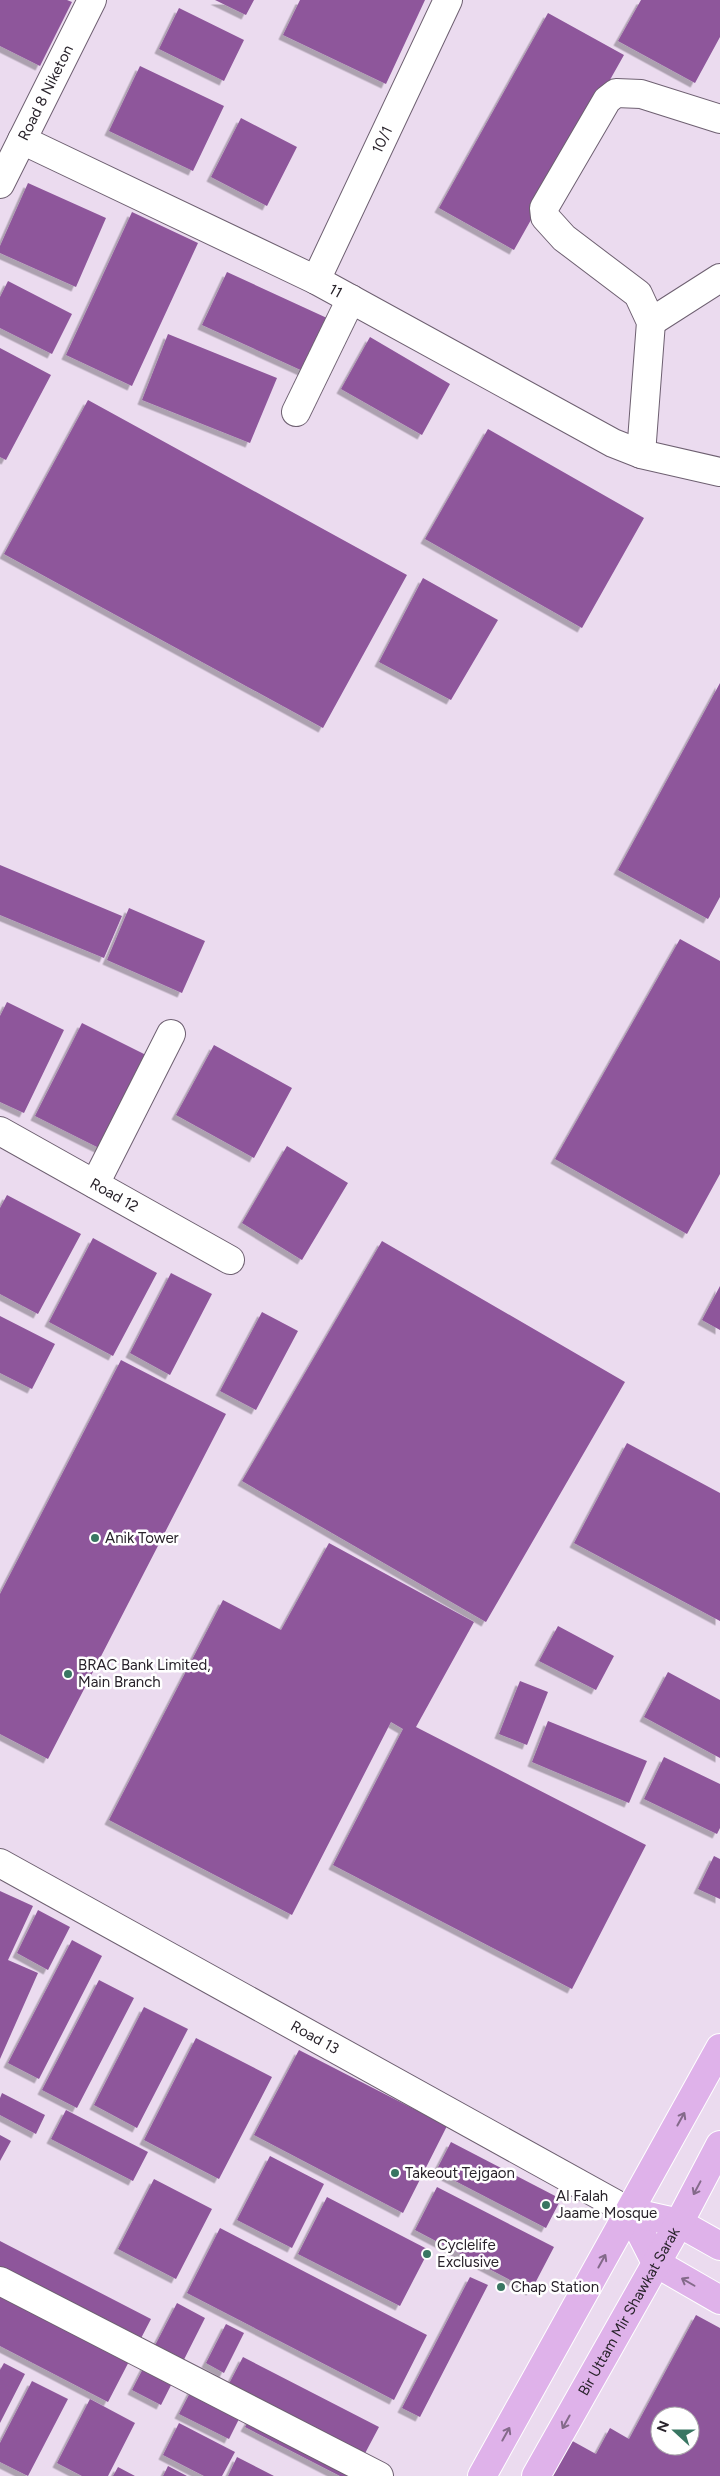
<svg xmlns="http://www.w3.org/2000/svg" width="720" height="2476" viewBox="0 0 720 2476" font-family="Figtree,sans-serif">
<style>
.building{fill:#8e579b;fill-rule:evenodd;filter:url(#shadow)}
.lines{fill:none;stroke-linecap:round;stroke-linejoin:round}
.minor-casing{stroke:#6e6071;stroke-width:30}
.major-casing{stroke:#fff;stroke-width:30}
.minor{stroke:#fff;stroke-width:28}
.major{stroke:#dfb2ea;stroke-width:28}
.oneway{stroke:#846a8a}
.poi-dot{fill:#397662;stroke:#fff;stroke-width:2}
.labels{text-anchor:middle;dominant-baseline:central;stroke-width:5;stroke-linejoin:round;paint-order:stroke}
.street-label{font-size:15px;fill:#29232b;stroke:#fff}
.poi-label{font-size:15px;fill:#29232b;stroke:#fff;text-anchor:start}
</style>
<defs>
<filter id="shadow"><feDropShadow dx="-4.5" dy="4.5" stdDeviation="0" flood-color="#0004"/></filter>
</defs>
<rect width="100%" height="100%" fill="#ebdbef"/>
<path class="building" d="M0 0H67L72 2 40 66 0 46Z
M215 0H254L246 15Z
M300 0H425L386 84 283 35Z
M641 0H720V37L695 83 618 41Z
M179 8 244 40 224 81 159 49Z
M548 13 624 55 514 250 439 208Z
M140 66 224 106 193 171 109 131Z
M241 118 297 147 267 206 211 177Z
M28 183 106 218 76 287 0 253V246Z
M132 212 198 243 132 386 66 355Z
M227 272 340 324 316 377 202 325Z
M8 281 72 314 52 354 0 328V297Z
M168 334 277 378 250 443 142 400Z
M370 337 450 384 422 435 341 389Z
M0 348 51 375 6 460 0 457Z
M88 400 407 575 323 728 4 554Z
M488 429 644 518 582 628 425 539Z
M423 578 498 620 451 700 379 662Z
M720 683V897L708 919 618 870Z
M0 865 122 916 104 958 0 915Z
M129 908 205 941 182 993 107 960Z
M680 939 720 961V1174L687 1234 555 1159Z
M7 1002 64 1030 24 1113 0 1102V1016Z
M82 1023 148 1056 101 1149 35 1116Z
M214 1045 292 1088 254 1158 176 1115Z
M287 1146 348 1183 302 1260 242 1223Z
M7 1195 81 1234 38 1314 0 1294V1208Z
M93 1238 157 1273 113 1356 49 1322Z
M382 1241 625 1382 486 1622 242 1481Z
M171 1273 212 1294 170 1375 130 1353Z
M720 1286V1330L702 1320Z
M262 1312 298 1331 256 1410 220 1391Z
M0 1316 55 1344 32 1389 0 1373Z
M121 1360 226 1414 48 1759 0 1734V1594Z
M627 1443 720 1493V1621L574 1543Z
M329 1543 474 1622 416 1727 646 1845 572 1989 333 1865 403 1729 391 1722 292 1915 109 1820 223 1600 281 1630Z
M558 1626 614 1656 596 1690 539 1661Z
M668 1672 720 1700V1758L644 1717Z
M520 1681 548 1692 527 1745 499 1734Z
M548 1721 647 1761 629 1803 532 1762Z
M664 1757 720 1784V1828L717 1834 644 1799Z
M714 1856 720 1859V1899L698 1889Z
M0 1891 33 1906 8 1960 38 1973 0 2059Z
M38 1910 70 1927 48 1970 17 1953Z
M72 1940 102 1956 39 2079 8 2063Z
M99 1980 134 1998 77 2108 42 2090Z
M144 2007 188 2029 137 2128 94 2105Z
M196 2038 272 2077 219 2179 144 2140Z
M299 2050 447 2126 403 2213 254 2135Z
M2 2093 45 2115 36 2134 0 2115V2098Z
M66 2110 148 2152 133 2181 51 2139Z
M0 2135 11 2141 0 2161Z
M451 2142 561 2199 546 2228 436 2171Z
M270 2156 324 2184 292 2248 237 2220Z
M154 2179 212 2209 176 2279 118 2249Z
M437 2187 554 2247 531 2291 415 2230Z
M327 2197 429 2250 400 2306 298 2254Z
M220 2228 427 2335 394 2400 187 2293Z
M0 2241 151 2319 108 2402 0 2346Z
M470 2277 488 2285 420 2417 402 2408Z
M177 2303 205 2318 161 2405 132 2390Z
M696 2315 720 2328V2476H524L567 2438 596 2454 610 2428 629 2439ZM660 2416H690V2446H660Z
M226 2324 244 2333 224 2373 206 2363Z
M243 2357 379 2427 353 2476H340L245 2427 253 2413 222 2397Z
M4 2363 25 2374 0 2423V2370Z
M32 2381 68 2399 28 2476 0 2462V2443Z
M192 2389 241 2415 229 2439 179 2414Z
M90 2399 135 2423 108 2476H82L57 2463Z
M179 2423 235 2452 222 2476H204L163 2455Z
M237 2457 274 2476H228Z
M168 2466 187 2476H163Z
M118 2467 135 2476H113Z"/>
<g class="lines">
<defs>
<g id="minor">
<path id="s1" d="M22 140 316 280 613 443 641 454 720 472"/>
<path id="s2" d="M0 184 92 0"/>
<path id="s3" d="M316 280 448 0"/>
<path d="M651 322 720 278"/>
<path d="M296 412 351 299"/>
<path d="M641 454 651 322 638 294 564 238 545 217 544 208 607 100 616 93 641 94 720 119"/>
<path id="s4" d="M0 1131 230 1260"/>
<path d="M95 1184 171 1034"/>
<path id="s5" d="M0 1863 630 2212"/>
<path d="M0 2281 379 2476"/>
</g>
<g id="major">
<path d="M630 2212 656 2263 720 2300"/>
<path d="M630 2212 679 2223 720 2246"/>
<path d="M482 2476 720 2048"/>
<path id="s6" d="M536 2476 679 2223 720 2145"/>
</g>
</defs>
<use href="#minor" class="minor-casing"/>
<use href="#major" class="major-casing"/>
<use href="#minor" class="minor"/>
<use href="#major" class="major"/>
</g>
<defs><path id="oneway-shaft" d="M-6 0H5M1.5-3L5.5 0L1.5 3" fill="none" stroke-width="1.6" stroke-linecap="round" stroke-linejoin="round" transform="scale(1.25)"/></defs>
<g class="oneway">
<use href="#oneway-shaft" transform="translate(681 2119) rotate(-61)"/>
<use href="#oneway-shaft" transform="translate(697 2188) rotate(118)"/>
<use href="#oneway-shaft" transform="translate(602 2261) rotate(-61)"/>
<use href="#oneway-shaft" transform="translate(688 2282) rotate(-150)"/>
<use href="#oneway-shaft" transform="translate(566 2422) rotate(119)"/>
<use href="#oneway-shaft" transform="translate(506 2434) rotate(-61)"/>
</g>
<g class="poi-dot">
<circle cx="95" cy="1538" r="5"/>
<circle cx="68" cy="1674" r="5"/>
<circle cx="395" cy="2173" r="5"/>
<circle cx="546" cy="2205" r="5"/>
<circle cx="427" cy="2254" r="5"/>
<circle cx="501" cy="2287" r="5"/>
</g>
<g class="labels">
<g class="street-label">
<text stroke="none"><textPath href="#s2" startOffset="102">Road 8 Niketon</textPath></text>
<text stroke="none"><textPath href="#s3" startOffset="155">10/1</textPath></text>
<text stroke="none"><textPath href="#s1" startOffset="348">11</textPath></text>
<text stroke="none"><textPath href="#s4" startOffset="131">Road 12</textPath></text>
<text stroke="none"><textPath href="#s5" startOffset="360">Road 13</textPath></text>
<text stroke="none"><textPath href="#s6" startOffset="189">Bir Uttam Mir Shawkat Sarak</textPath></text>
</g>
<g class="poi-label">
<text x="105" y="1538">Anik Tower</text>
<text x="78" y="1665">BRAC Bank Limited,<tspan x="78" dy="17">Main Branch</tspan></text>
<text x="405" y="2173">Takeout Tejgaon</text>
<text x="556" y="2196">Al Falah<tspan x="556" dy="17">Jaame Mosque</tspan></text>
<text x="437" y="2245">Cyclelife<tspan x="437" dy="17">Exclusive</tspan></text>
<text x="511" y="2287">Chap Station</text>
</g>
</g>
<g transform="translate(675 2431) rotate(291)"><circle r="24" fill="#ffffff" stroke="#a9a7aa"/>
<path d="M0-4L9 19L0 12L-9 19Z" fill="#397662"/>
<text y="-8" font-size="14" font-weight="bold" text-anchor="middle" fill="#29232b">N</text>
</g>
</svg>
